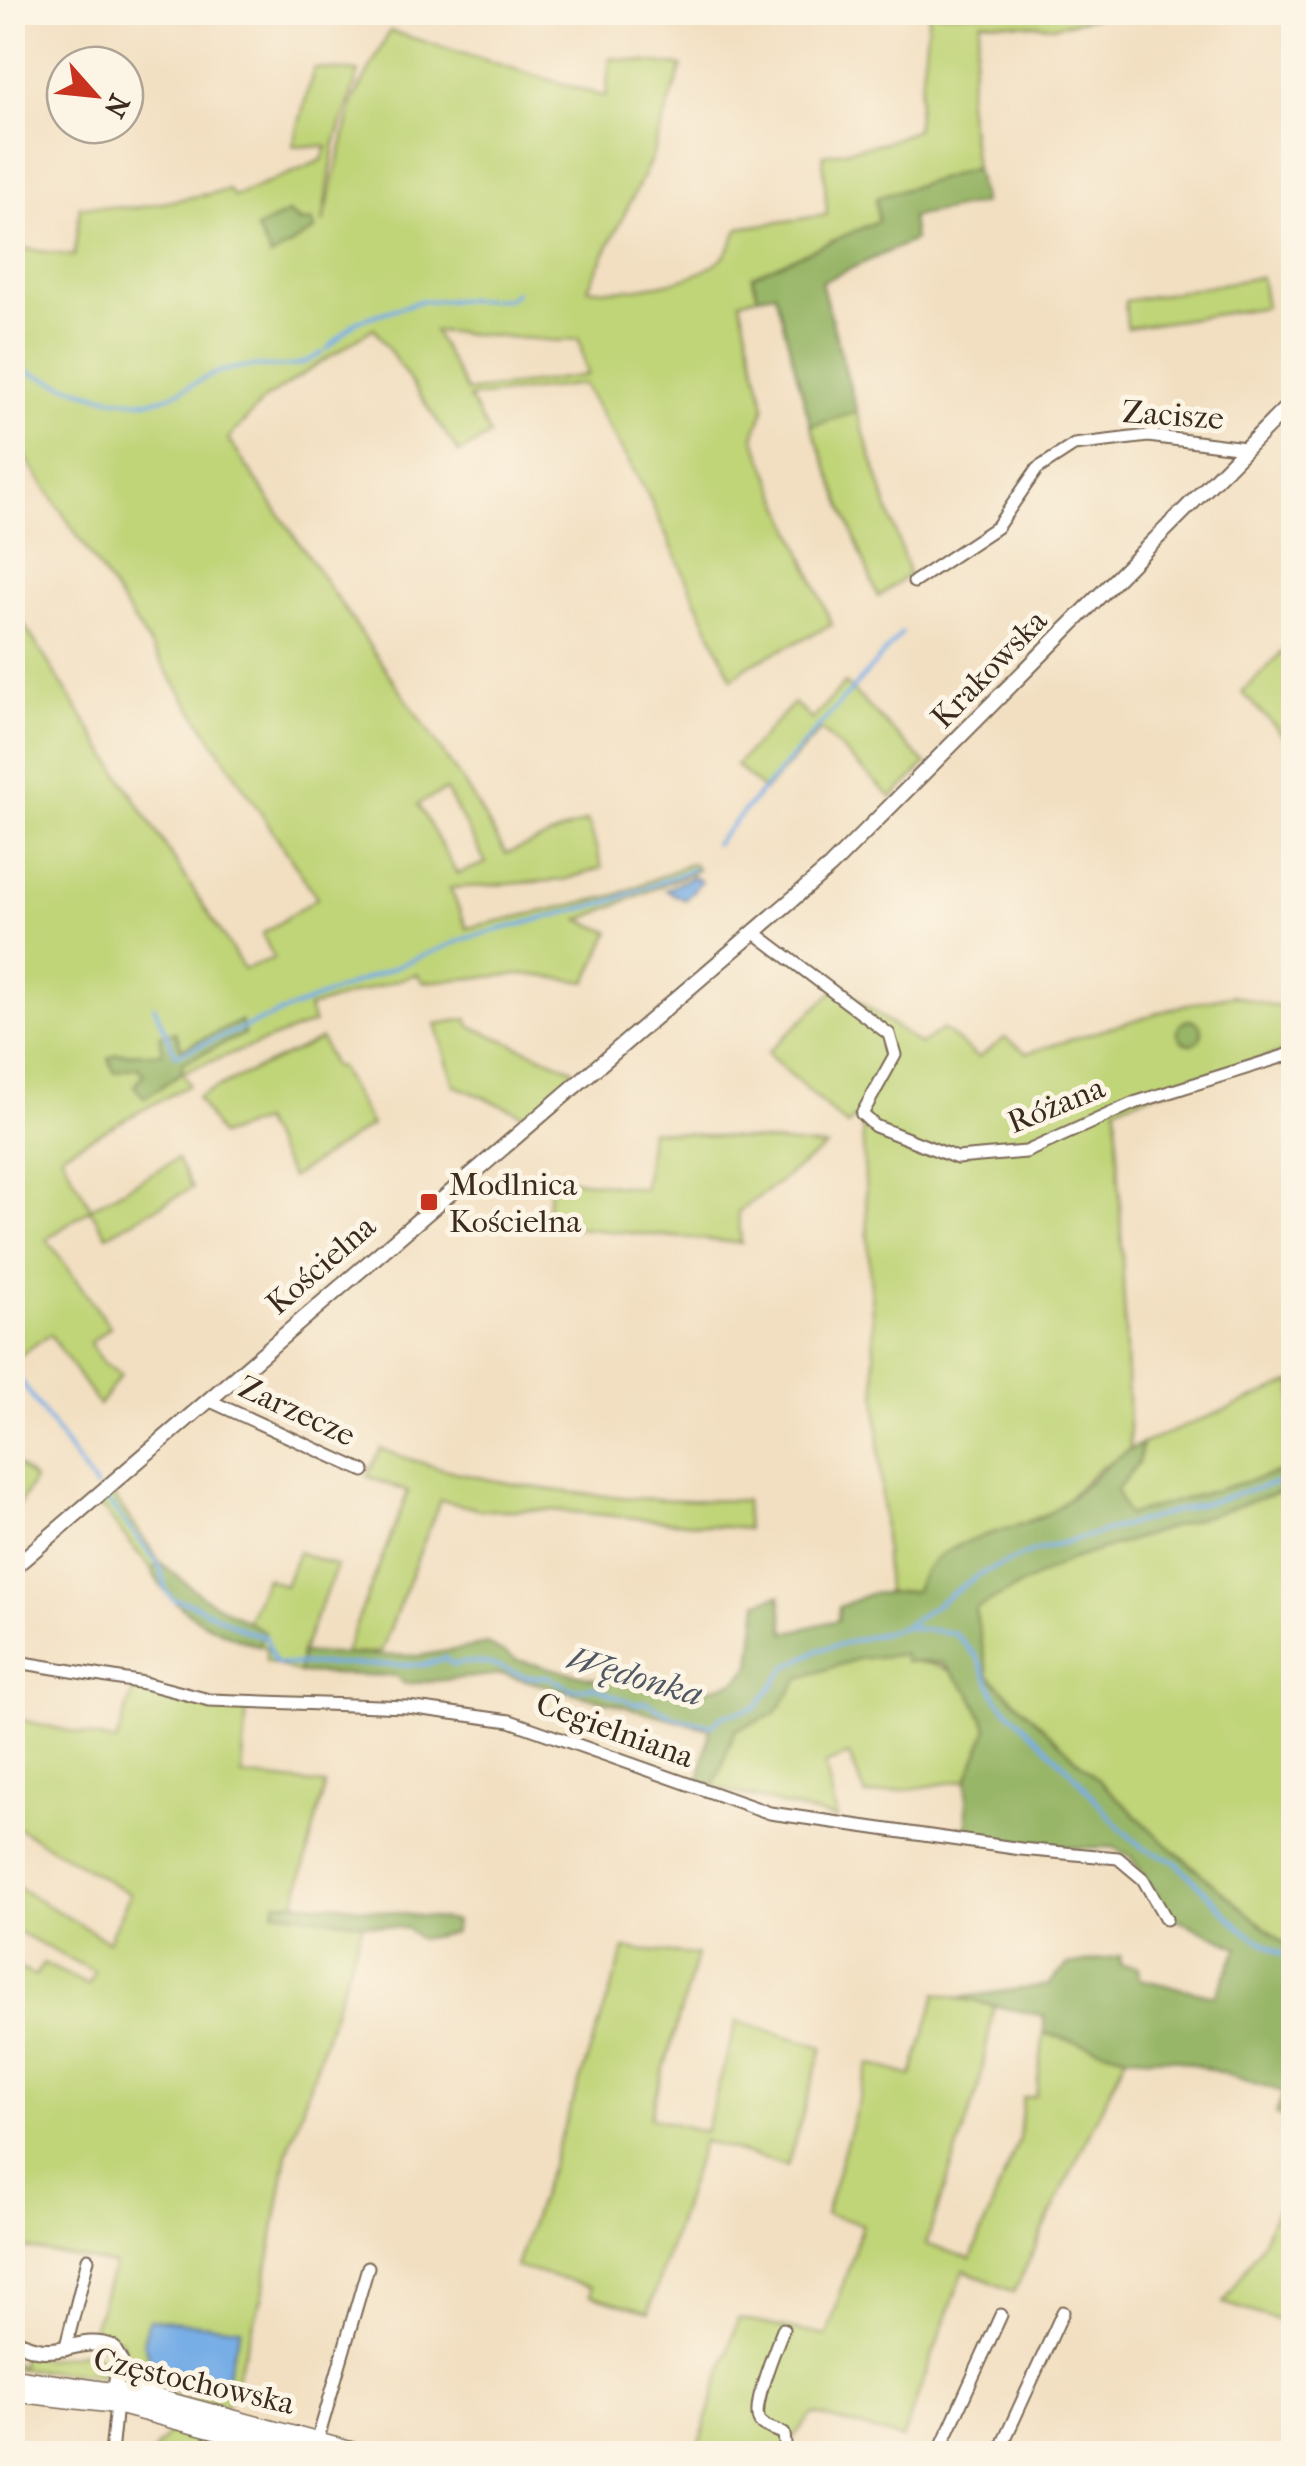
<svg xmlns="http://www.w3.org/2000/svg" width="1306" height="2466" viewBox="0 0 1306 2466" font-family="'IM FELL French Canon',serif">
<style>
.green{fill:#c0d478;stroke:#7e7f4b;stroke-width:2.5;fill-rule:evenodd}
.forest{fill:#98b668;stroke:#6a7043;stroke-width:2.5}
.water{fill:#78aee6;stroke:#5a6c82;stroke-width:2.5}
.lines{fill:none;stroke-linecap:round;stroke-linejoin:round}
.stream{stroke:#78aee6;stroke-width:4}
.minor-casing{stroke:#7b6957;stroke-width:15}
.tertiary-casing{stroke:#7b6957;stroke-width:18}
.primary-casing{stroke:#7b6957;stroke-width:21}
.minor{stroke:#fff;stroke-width:11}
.tertiary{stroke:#fff;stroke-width:14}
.primary{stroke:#fff;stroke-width:18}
.poi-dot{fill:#c8321e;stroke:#fcf5e5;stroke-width:4}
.labels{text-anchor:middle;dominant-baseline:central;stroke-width:10;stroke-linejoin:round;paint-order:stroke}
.street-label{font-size:32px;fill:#3b2a1e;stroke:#fcf5e5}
.poi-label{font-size:32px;fill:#3b2a1e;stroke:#fcf5e5;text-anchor:start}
.water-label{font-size:35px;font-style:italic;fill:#505864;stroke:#fcf5e5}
</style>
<rect width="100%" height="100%" fill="#fcf5e5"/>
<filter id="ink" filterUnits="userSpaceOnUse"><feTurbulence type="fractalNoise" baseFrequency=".01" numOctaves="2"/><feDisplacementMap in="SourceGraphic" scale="20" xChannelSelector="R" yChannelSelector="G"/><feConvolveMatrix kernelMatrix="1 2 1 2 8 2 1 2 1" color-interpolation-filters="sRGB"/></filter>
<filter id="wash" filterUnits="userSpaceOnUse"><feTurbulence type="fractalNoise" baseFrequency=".0048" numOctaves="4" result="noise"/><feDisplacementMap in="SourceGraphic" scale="40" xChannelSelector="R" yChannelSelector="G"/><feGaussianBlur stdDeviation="2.25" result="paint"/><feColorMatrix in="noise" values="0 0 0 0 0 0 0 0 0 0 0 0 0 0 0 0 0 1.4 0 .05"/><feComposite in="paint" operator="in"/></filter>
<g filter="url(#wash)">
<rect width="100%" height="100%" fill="#f2dfc1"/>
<path class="green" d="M929 13H1115L1054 26 981 21 967 101 975 168 876 198 878 221 753 277 758 296 740 301 765 406 754 437 832 625 749 665 732 679 647 493 583 384 469 398 490 435 459 453 374 328 265 399 228 439 467 788 506 854 587 821 590 827 602 868 564 880 450 888 467 928 617 895 692 863 698 870 580 920 610 932 587 982 524 974 423 982 417 974 308 1008 314 1023 183 1072 189 1085 61 1154 91 1208 177 1159 192 1188 107 1235 90 1209 47 1239 110 1327 90 1343 103 1362 121 1375 99 1405 50 1334 13 1360 12 606 244 969 274 958 262 934 317 898 13 438V247L74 256 80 206 136 208 229 190 234 197 322 160 327 147 293 146 314 68 359 72 335 144 323 224 353 101 390 31 606 97 610 58 682 66 651 160 588 288C623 294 698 284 724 256 730 250 734 237 739 228L827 215 823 155 887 142 916 130ZM288 213 315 230 271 257ZM434 331 557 341 579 339 587 375 467 392ZM446 790 486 863 457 874 418 804ZM241 1022 244 1034 182 1063 145 1074 118 1054 163 1053 176 1033 182 1049Z
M1261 277 1266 307 1127 328 1125 301Z
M857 412 909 574 878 597 811 426Z
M1293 641V745L1242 693Z
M845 683 926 764 892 798 821 730 764 791 736 765 794 703 812 720Z
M839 986 920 1045 943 1029 978 1058 1005 1038 1027 1053 1181 1006 1233 995 1293 1011V1049L1116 1106 1130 1449 1097 1470 1054 1511 947 1553 919 1580 916 1591 887 1593 862 1127 855 1118 847 1126 767 1053Z
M468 1019 470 1026 573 1069 571 1079 528 1116 454 1085 436 1024Z
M321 1039 333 1067H339L371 1125 291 1178 261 1121 220 1136 197 1097Z
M650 1130 826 1147 738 1212 741 1243 544 1225 552 1177 644 1189Z
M1293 1382V1443L1285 1471 1127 1515 1116 1490 1138 1463 1142 1444Z
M381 1449C488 1490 630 1503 745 1500L747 1529 553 1510H482L440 1500 381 1652 344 1655 408 1492 367 1476Z
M13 1461 34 1480 13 1515Z
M1293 1488V1951L1165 1843 988 1675 974 1608 1071 1559Z
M112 1494 161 1563 151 1569 99 1505Z
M298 1552 337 1566 301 1653 299 1673 266 1661V1647L258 1646 264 1632 246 1624 266 1578 285 1586Z
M905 1654V1661C963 1664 964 1681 988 1729L967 1780 866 1796 849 1755 825 1764 837 1819 714 1787 735 1730 775 1714 800 1678 857 1659Z
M134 1688 207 1704 247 1707 242 1776 325 1785 295 1903 276 1902 274 1910 364 1920 287 2154 263 2295 227 2405 142 2384 132 2376 121 2340 92 2332 114 2265 13 2246V1966L35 1976 43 1963 88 1985 95 1972 13 1930V1885L108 1941 130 1894 13 1825V1718L116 1742Z
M625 1949 697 1955 650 2117 705 2132 737 2021 823 2047 787 2166 703 2141 649 2312 590 2295 591 2287 516 2267Z
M937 1993 994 2006 979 2086 926 2244 971 2259 1019 2139 1023 2098 1036 2096 1044 2033 1126 2056 1014 2292 964 2270 902 2439 813 2414 780 2453 696 2454 738 2319 827 2336 862 2224 825 2214 870 2063 912 2076Z
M1293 2175 1294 2325H1293L1224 2303 1260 2246Z
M87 2352 107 2359 100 2375 13 2368 12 2361 21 2367 22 2353 43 2359Z
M169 2432 251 2453H153Z"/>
<path class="forest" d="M975 168 983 203 911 217 914 240 821 282 857 412 811 426 775 293 758 296 752 276 878 221 876 198Z
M288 213 299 222 313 221 315 230 271 257 256 228Z
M1178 1032a12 12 0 1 1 24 0a12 12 0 1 1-24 0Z
M241 1021 244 1034 182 1063V1072L145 1098 134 1086 144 1074 138 1067 114 1072 109 1058 117 1054 162 1053 160 1035 175 1032 182 1049Z
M1293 1443V1488L1072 1559 975 1609 988 1675 1165 1843 1293 1951V2124L1276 2113 1284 2092 1176 2059 1126 2056 1044 2033V2016L957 1998 1048 1985 1068 1965 1120 1956 1121 1965 1138 1967 1139 1979 1215 1996 1239 1947 1173 1918 1131 1857 1113 1847 1053 1848 956 1832 957 1827H967V1780L988 1729 971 1694 943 1663 905 1661 904 1654 857 1659 800 1678 775 1714 735 1730 714 1787 699 1782 710 1729 502 1674 405 1684 396 1676 299 1673 301 1653 418 1656 488 1644 517 1660 595 1679 703 1690 737 1681 751 1665 758 1602 780 1595 785 1633 838 1620 839 1607 869 1594 916 1591C929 1533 1017 1536 1057 1508 1088 1487 1107 1458 1142 1444L1138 1463 1116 1490 1127 1515 1284 1471Z
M161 1563 202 1596 265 1632 258 1646C216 1632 170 1610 151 1569Z
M276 1902 338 1905 455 1921 454 1933 419 1939 408 1929 274 1911Z"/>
<path class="water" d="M693 876 701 881 685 900 666 890Z
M149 2319 241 2328 221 2394 157 2374 143 2342Z"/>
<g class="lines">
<path class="stream" d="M327 349 357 321 421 301 508 299 516 292
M12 366C50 380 107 403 147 401 176 400 199 376 226 370 264 360 288 377 322 353
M715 844 902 633
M154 1006 176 1055 467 938 612 901 693 869
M12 1368 96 1488
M105 1498 160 1566 166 1591 173 1599C208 1605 232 1630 266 1637L273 1660 278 1664 424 1665 445 1658 453 1665C498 1653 518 1685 546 1676L572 1689 594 1687 635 1704 646 1702 674 1717 712 1725 722 1716 757 1707 787 1667 819 1650 904 1627 980 1574 1031 1552 1294 1478
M904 1627 954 1633 977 1657 997 1699 1070 1770 1121 1829 1143 1848 1176 1862 1241 1928 1294 1962"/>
</g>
</g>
<g filter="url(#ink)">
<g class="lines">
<defs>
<path id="minor" d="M914 582 997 527 1037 469 1074 445 1148 436 1245 448
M754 932 889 1034 895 1055 862 1114 875 1126 957 1158 1026 1152 1134 1103 1294 1053
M208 1400 364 1471
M12 1661 144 1683 209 1700 408 1707 510 1721 770 1813 1021 1849 1118 1858 1143 1879 1166 1919
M783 2329C777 2345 748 2412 761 2423 767 2428 777 2430 784 2434L786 2454
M65 2350 88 2259
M317 2442 368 2267
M111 2454 116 2404
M938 2454 1001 2315
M998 2454 1063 2312"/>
<path id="tertiary" d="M1291 12 1294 22
M12 1569 830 867 1294 400
M12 2338C54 2367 77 2333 112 2347L120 2361 115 2390"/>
<path id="primary" d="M12 2378 154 2398 361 2454
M12 2392 116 2404 306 2454"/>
</defs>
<use href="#minor" class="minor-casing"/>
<use href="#tertiary" class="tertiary-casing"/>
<use href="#primary" class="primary-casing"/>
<use href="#minor" class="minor"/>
<use href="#tertiary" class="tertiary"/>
<use href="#primary" class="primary"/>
</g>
</g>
<rect class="poi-dot" x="419" y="1192" width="20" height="20" rx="5"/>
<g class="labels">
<g class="street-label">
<text transform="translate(1173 415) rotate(4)">Zacisze</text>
<text transform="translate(989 669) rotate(-46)">Krakowska</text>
<text transform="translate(1056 1105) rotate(-22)">Różana</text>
<text transform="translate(321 1265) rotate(-41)">Kościelna</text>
<text transform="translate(297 1411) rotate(25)">Zarzecze</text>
<text transform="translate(615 1730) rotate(20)">Cegielniana</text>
<text transform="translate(194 2381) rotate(13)">Częstochowska</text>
</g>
<g class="poi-label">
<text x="449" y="1184">Modlnica<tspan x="449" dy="37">Kościelna</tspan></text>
</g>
<g class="water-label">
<text transform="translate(635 1676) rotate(16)">Wędonka</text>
</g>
</g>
<rect width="1306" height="2466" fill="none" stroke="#fcf5e5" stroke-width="50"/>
<g transform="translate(95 95) rotate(117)"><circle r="48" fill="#fcf5e5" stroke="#afa495" stroke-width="2.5"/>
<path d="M0-8L18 38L0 25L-18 38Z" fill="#c8321e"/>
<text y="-15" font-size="28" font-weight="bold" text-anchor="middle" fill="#3b2a1e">N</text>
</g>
</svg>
